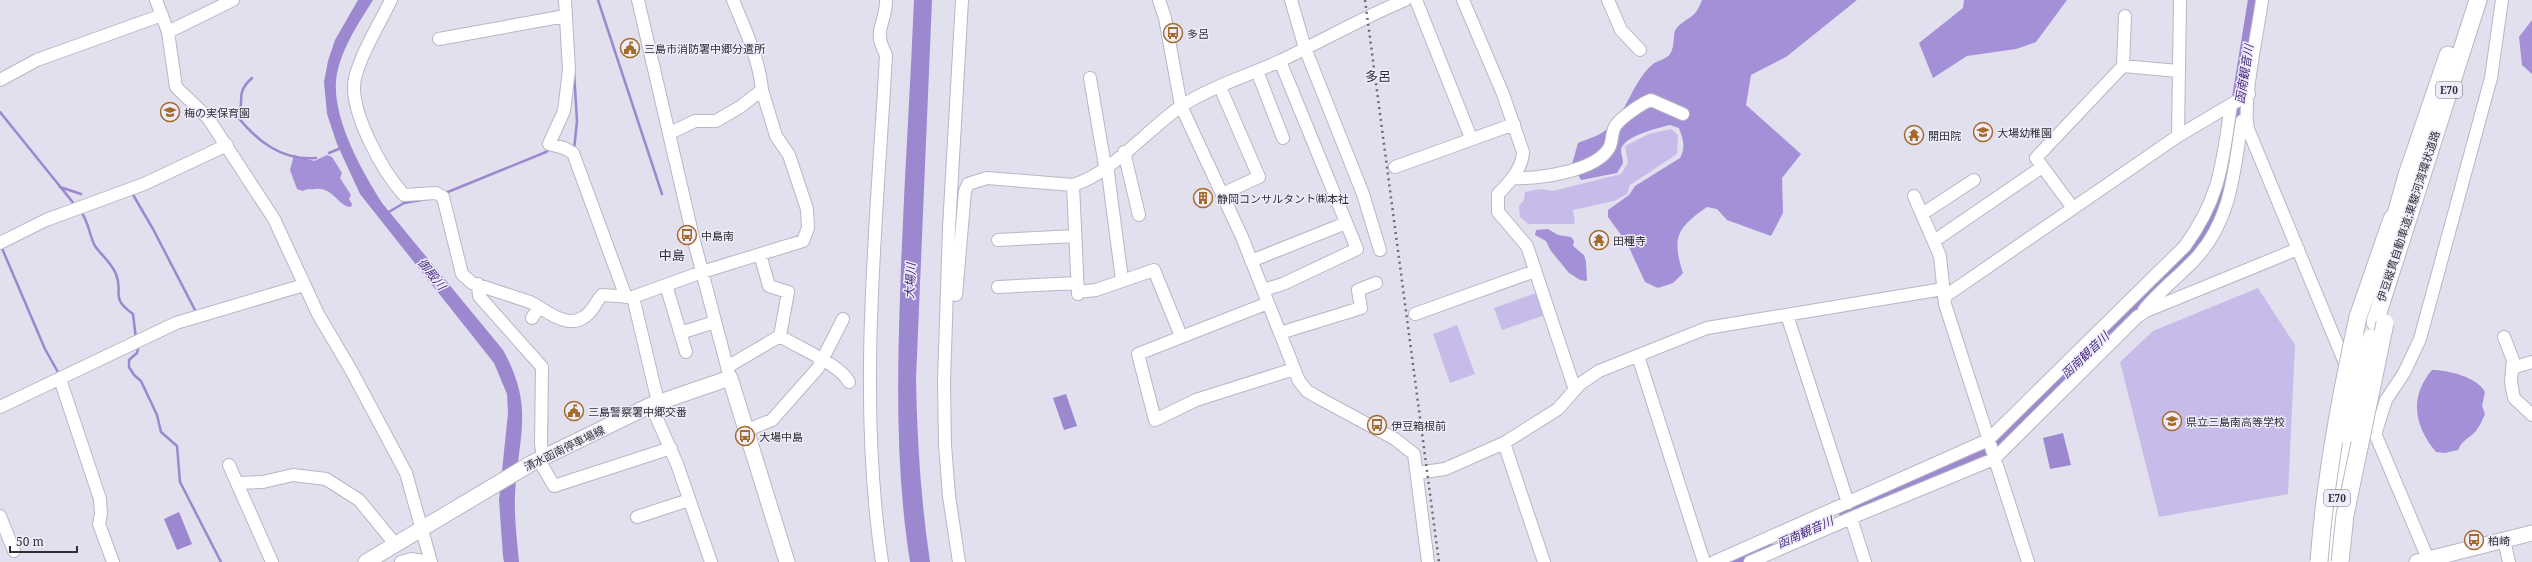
<svg xmlns="http://www.w3.org/2000/svg" width="2532" height="562" viewBox="0 0 2532 562" font-family="'Noto Serif','Noto Sans JP',serif">
<style>
.green{fill:#c7bce9}
.forest{fill:#a390d7}
.water{fill:#9b88ce}
.lines{fill:none;stroke-linecap:round;stroke-linejoin:round}
.stream{stroke:#9b88ce;stroke-width:2.5}
.river{stroke:#9b88ce;stroke-width:16}
.minor-casing{stroke:#b9b6c5;stroke-width:14}
.major-casing{stroke:#b9b6c5;stroke-width:17}
.highway-casing{stroke:#b9b6c5;stroke-width:19}
.minor{stroke:#fff;stroke-width:12}
.major{stroke:#fff;stroke-width:15}
.highway{stroke:#fff;stroke-width:17}
.rail{stroke:#6e6b75;stroke-width:2.5;stroke-dasharray:2 4;stroke-linecap:butt}
.highway-bridge-casing{stroke:#b9b6c5;stroke-width:19;stroke-linecap:butt}
.highway-bridge{stroke:#fff;stroke-width:17}
.labels{text-anchor:middle;dominant-baseline:central;stroke-width:3;stroke-linejoin:round;paint-order:stroke}
.shield{fill:#efecfb;stroke:#6a6870;stroke-width:1}
.shield-label{font-size:10px;font-weight:bold;fill:#312f35}
.poi-label{font-size:11px;fill:#312f35;stroke:#efecfb;text-anchor:start}
.street-label{font-size:11px;fill:#312f35;stroke:#efecfb}
.water-label{font-size:12px;font-style:italic;fill:#4a2c7f;stroke:#efecfb}
.quarter-label{font-size:13px;fill:#312f35;stroke:#efecfb}
</style>
<rect width="100%" height="100%" fill="#e2dfee"/>
<path class="green" d="M1671 129 1678 135 1677 154 1630 185 1627 194 1614 201 1573 210 1575 223 1573 224H1528L1520 217 1519 206 1524 200 1525 192 1541 189 1553 191 1621 174 1628 163 1625 146 1649 134Z
M2258 288 2295 345 2288 494 2159 517 2120 362 2153 331Z
M1536 293 1539 294 1545 315 1502 330 1494 308Z
M1457 325 1475 374 1450 383 1433 334Z"/>
<path class="forest" d="M1702 0H1857L1786 57 1751 75 1746 105 1801 154 1782 178 1783 213 1771 236 1727 220 1717 209 1707 207C1678 227 1671 237 1683 273L1673 283 1658 288 1645 282 1627 243 1608 217V210L1629 195 1635 186 1680 158C1686 147 1683 139 1679 128L1670 125C1658 128 1623 136 1621 150 1621 154 1623 159 1623 163L1617 173 1581 180 1572 164 1578 143C1587 139 1599 136 1606 130 1627 114 1632 82 1652 65 1657 60 1666 60 1670 54 1676 45 1672 34 1676 29 1688 15 1694 21 1702 0Z
M1964 0H2067L2036 42 2016 49 1967 56 1933 78 1919 43 1963 8Z
M2532 20V74L2522 65 2519 37Z
M294 155 314 161 327 155 332 157 342 173 340 178 351 195 349 199 352 204 351 207C338 207 334 187 315 189 310 190 308 188 303 191L297 189 290 170Z
M1548 229 1558 235 1571 237 1574 241 1573 246 1584 255 1586 262 1587 281 1580 280 1569 273 1551 251 1546 241 1535 235 1536 230Z
M2432 370C2447 370 2478 377 2485 392L2482 406 2485 414C2482 420 2479 429 2473 434 2466 440 2462 441 2458 450L2445 453 2436 452C2414 425 2409 397 2432 370Z"/>
<path class="water" d="M358 0H373C358 24 339 52 336 81 333 120 362 171 382 203L503 350C535 408 518 435 515 495 514 517 517 540 519 562H504L503 556 499 500 508 413 507 394 494 363 360 194 337 144 327 114 324 82 328 61 335 40Z
M914 0H932L916 379C917 441 921 501 930 562H910C896 473 897 386 900 296 903 197 910 99 914 0Z
M1066 394 1077 426 1064 430 1053 398Z
M2063 433 2071 465 2050 469 2043 438Z
M179 512 192 544 177 550 164 519Z"/>
<g class="lines">
<path class="stream" d="M598 0 662 194
M574 72 577 121 574 150
M252 78C233 95 247 101 237 116 257 141 282 161 316 158
M0 112 75 205
M329 153 341 148
M60 187 81 194
M132 193 153 229 196 312
M443 194 546 152 551 148
M81 212C89 222 89 235 95 246 102 256 111 262 116 274 124 293 109 297 133 314L136 339
M387 213 404 203 427 199
M1 246 45 349 59 374
M139 345 137 353 129 360V367L134 375 141 381 157 415 161 432 177 446 180 482 221 562"/>
<path class="river" d="M2233 141 2256 0
M1847 513 1985 452 2187 256C2207 230 2224 200 2229 166
M1736 562 1766 549"/>
<defs>
<path id="minor" d="M156 0 168 32 176 87 208 118 274 219 318 314 351 370 406 473 431 562
M391 0C379 25 362 51 355 78 348 110 383 172 404 195L436 193 443 197 462 274 472 283 530 302 539 307
M565 0 569 70 564 111 549 144 564 148 573 153 626 297
M638 0 693 237 730 378
M1159 0 1165 18 1181 106 1242 237 1299 381 1307 391 1319 398 1395 439 1414 454 1428 562
M1291 0 1305 48 1363 194 1380 250
M1416 0 1471 138
M1463 0 1503 94 1523 152C1522 169 1510 182 1498 194V212L1527 246 1575 390
M1608 0 1621 30 1640 50
M2262 0C2258 32 2242 101 2248 129L2347 368
M168 32 233 0
M439 39 565 16
M2123 66 2178 71
M1257 71 1283 138
M1090 78 1105 166
M0 80 37 60 162 15
M1220 87 1259 177 1222 194
M670 133 695 121H716L740 107 762 90C759 58 745 30 733 0
M2178 136 2180 0
M1124 152 1139 215
M1107 165 1122 280
M1395 167 1514 124
M1512 178C1537 179 1595 172 1609 148 1613 142 1611 131 1616 125 1622 117 1642 103 1651 100L1683 114
M1073 185 1078 294
M1914 196 1940 256 1945 304 2028 562
M2073 208 2036 158 2123 66 2125 16
M1922 214 1974 180
M998 240 1075 236
M1934 241 2042 167
M0 243 46 220 144 184 227 145
M1251 261 1346 223
M478 284 479 296 542 367 541 444 543 457
M666 285 686 352
M998 287 1077 283
M1263 290 1283 284 1357 249 1280 61
M1078 292 1096 290 1154 270 1181 336
M956 295 965 191 968 184 987 178 1073 185C1112 173 1147 130 1180 107 1210 87 1247 76 1280 61 1322 41 1362 18 1405 0
M633 297 658 402
M1944 297 2178 136 2249 94
M1268 303 1138 354 1155 420 1196 400 1294 369
M2144 310C2160 290 2181 275 2198 256 2232 217 2234 170 2242 121H2245
M1415 314 1535 271
M1787 315 1848 503
M532 318 539 307C557 319 577 331 593 308 596 304 598 299 602 295L633 297 702 272 803 241 808 228 807 209 789 155 776 136 762 90
M680 333 715 322
M1280 333 1361 308 1358 290 1376 283
M780 336C800 349 838 363 849 382
M2504 337 2513 360 2511 382 2514 398 2532 415
M1638 356 1704 562
M727 367 780 336 788 292 769 286 760 254
M2512 368 2532 362
M60 379 100 499 101 514 99 524 113 562
M651 405 677 464 711 562
M0 407 176 323 304 285
M2366 412 2428 559
M747 430 772 420 818 368 843 319
M2375 435 2386 400 2404 373 2420 339 2491 78 2502 0
M1504 443 1544 562
M539 460 554 486 671 448
M229 465 272 562
M1417 473 1445 469 1504 443 1558 409 1580 384 1599 371 1707 328 1943 289
M238 483 263 482 293 475 326 479 359 500 396 545
M0 516 14 551
M637 517 689 500
M1851 518 1994 459 2137 317 2146 311 2298 249
M2504 540 2509 562
M401 562 411 559 428 562
M882 562C857 395 877 223 886 55 872 28 886 26 886 0
M959 562 949 496 945 445 944 382 949 228 962 0
M1714 562 1988 440 2185 246C2221 196 2222 164 2231 105
M1750 562 1851 518 1865 562"/>
<path id="major" d="M366 562 532 463 651 405 730 378 787 562
M2417 562 2532 533"/>
<path id="highway" d="M2391 232 2407 175 2448 55
M2358 317 2392 219
M2375 322 2478 0
M2331 562 2346 435"/>
</defs>
<use href="#minor" class="minor-casing"/>
<use href="#major" class="major-casing"/>
<use href="#highway" class="highway-casing"/>
<use href="#minor" class="minor"/>
<use href="#major" class="major"/>
<use href="#highway" class="highway"/>
<path class="rail" d="M1365 0 1439 562"/>
<defs>
<path id="highway-bridge" d="M2346 435 2371 338
M2319 562C2325 479 2340 398 2358 317
M2340 562 2345 515 2385 323"/>
</defs>
<use href="#highway-bridge" class="highway-bridge-casing"/>
<use href="#highway-bridge" class="highway-bridge"/>
</g>
<defs>
<symbol id="bus-ring" viewBox="-11 -11 22 22"><circle r="9.5" fill="#efecfb" stroke="#a46b29" stroke-width="1.5"/><path d="M-5-6H5V4H4V6H2V4H-2V6H-4V4H-5ZM-3.5-4V0h7V-4ZM-3.5 1.2v1.5H-2V1.2ZM2 1.2v1.5H3.5V1.2Z" fill="#a46b29"/></symbol>
<symbol id="civic-ring" viewBox="-11 -11 22 22"><circle r="9.5" fill="#efecfb" stroke="#a46b29" stroke-width="1.5"/><path d="M-.6-6.5H3V-4.5H.6V-3L4-1V1h2V6H-6V1h2V-1L-.6-3ZM-1.2 2.5V6h2.4V2.5Z" fill="#a46b29"/></symbol>
<symbol id="school-ring" viewBox="-11 -11 22 22"><circle r="9.5" fill="#efecfb" stroke="#a46b29" stroke-width="1.5"/><path d="M0-5L7-2L0 1L-7-2ZM-4 1L0 2.5L4 1V4Q0 6-4 4Z" fill="#a46b29"/></symbol>
<symbol id="temple-ring" viewBox="-11 -11 22 22"><circle r="9.5" fill="#efecfb" stroke="#a46b29" stroke-width="1.5"/><path d="M0-6L5-2H3V0L6.5 2.5H4V6H1.5V3h-3V6H-4V2.5H-6.5L-3 0V-2H-5Z" fill="#a46b29"/></symbol>
<symbol id="building-ring" viewBox="-11 -11 22 22"><circle r="9.5" fill="#efecfb" stroke="#a46b29" stroke-width="1.5"/><path d="M-4-6H4V6H1V3H-1V6H-4ZM-2.5-4.3h1.7v1.8h-1.7ZM.8-4.3h1.7v1.8H.8ZM-2.5-1h1.7V.8h-1.7ZM.8-1h1.7V.8H.8Z" fill="#a46b29"/></symbol>
</defs>
<g fill-rule="evenodd">
<use href="#bus-ring" x="1162" y="22" width="22" height="22"/>
<use href="#civic-ring" x="619" y="37" width="22" height="22"/>
<use href="#school-ring" x="159" y="101" width="22" height="22"/>
<use href="#school-ring" x="1972" y="121" width="22" height="22"/>
<use href="#temple-ring" x="1903" y="124" width="22" height="22"/>
<use href="#building-ring" x="1192" y="187" width="22" height="22"/>
<use href="#bus-ring" x="676" y="224" width="22" height="22"/>
<use href="#temple-ring" x="1588" y="229" width="22" height="22"/>
<use href="#civic-ring" x="563" y="400" width="22" height="22"/>
<use href="#school-ring" x="2161" y="410" width="22" height="22"/>
<use href="#bus-ring" x="1366" y="414" width="22" height="22"/>
<use href="#bus-ring" x="734" y="425" width="22" height="22"/>
<use href="#bus-ring" x="2463" y="529" width="22" height="22"/>
</g>
<g class="labels">
<g class="shield">
<rect x="2436" y="82" width="26" height="16" rx="3"/>
<rect x="2324" y="490" width="26" height="16" rx="3"/>
</g>
<g class="shield-label">
<text x="2449" y="90">E70</text>
<text x="2337" y="498">E70</text>
</g>
<g class="poi-label">
<text x="1187" y="33">多呂</text>
<text x="644" y="48">三島市消防署中郷分遣所</text>
<text x="184" y="112">梅の実保育園</text>
<text x="1997" y="132">大場幼稚園</text>
<text x="1928" y="135">開田院</text>
<text x="1217" y="198">静岡コンサルタント㈱本社</text>
<text x="701" y="235">中島南</text>
<text x="1613" y="240">田種寺</text>
<text x="588" y="411">三島警察署中郷交番</text>
<text x="2186" y="421">県立三島南高等学校</text>
<text x="1391" y="425">伊豆箱根前</text>
<text x="759" y="436">大場中島</text>
<text x="2488" y="540">柏崎</text>
</g>
<g class="street-label">
<text transform="translate(2408 216) rotate(-72)">伊豆縦貫自動車道;東駿河湾環状道路</text>
<text transform="translate(564 448) rotate(-26)">清水函南停車場線</text>
</g>
<g class="water-label">
<text transform="translate(2244 74) rotate(-81)">函南観音川</text>
<text transform="translate(432 274) rotate(51)">御殿川</text>
<text transform="translate(910 281) rotate(-87)">大場川</text>
<text transform="translate(2085 355) rotate(-44)">函南観音川</text>
<text transform="translate(1805 532) rotate(-24)">函南観音川</text>
</g>
<g class="quarter-label">
<text x="1378" y="76">多呂</text>
<text x="672" y="255">中島</text>
</g>
</g>
<path d="M10 546v6h67v-6" fill="none" stroke="#312f35" stroke-width="2"/>
<text x="16" y="546" font-size="12" fill="#312f35" stroke="#efecfb" stroke-width="3" paint-order="stroke">50 m</text>
</svg>
